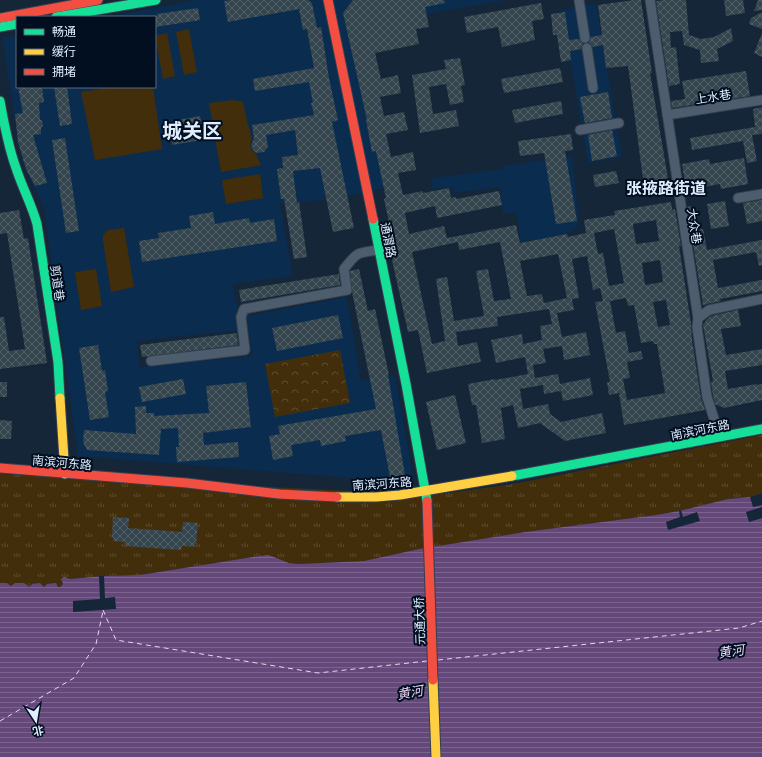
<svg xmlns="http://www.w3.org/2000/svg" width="762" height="757" viewBox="0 0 762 757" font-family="Commissioner,'Noto Sans SC',sans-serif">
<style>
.built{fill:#0a2c4f}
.grass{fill:#432e0b}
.forest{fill:url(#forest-crowns)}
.park{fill:url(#park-tufts)}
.water{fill:url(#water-rules)}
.pier{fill:#142638}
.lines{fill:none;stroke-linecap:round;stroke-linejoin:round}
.ferry{stroke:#e9d5f5;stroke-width:1;stroke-dasharray:5 4;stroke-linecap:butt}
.building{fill:url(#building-cross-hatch);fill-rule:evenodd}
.street-casing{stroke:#35404e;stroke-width:11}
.fast-casing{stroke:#35404e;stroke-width:11}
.slow-casing{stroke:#35404e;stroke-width:11}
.jam-casing{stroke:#35404e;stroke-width:11}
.street{stroke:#4e5d6e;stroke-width:9}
.fast{stroke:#16e098;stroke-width:9}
.slow{stroke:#ffcf43;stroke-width:9}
.jam{stroke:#f24e42;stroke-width:9}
.labels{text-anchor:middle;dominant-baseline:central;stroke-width:4;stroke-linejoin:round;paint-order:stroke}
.street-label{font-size:12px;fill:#dfedfe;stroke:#010f21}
.water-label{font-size:13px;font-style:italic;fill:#e9d5f5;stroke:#010f21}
.district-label{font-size:16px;font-weight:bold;fill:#dfedfe;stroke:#010f21}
.town-label{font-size:20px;font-weight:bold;fill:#dfedfe;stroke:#010f21}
</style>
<defs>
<pattern id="forest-crowns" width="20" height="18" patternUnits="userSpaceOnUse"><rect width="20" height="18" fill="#432e0b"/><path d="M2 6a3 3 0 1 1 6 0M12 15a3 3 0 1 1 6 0" fill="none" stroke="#5e4d30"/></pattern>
<pattern id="park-tufts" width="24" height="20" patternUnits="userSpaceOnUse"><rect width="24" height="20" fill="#432e0b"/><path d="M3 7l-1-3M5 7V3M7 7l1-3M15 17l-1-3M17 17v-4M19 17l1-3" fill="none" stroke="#5e4d30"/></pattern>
<pattern id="water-rules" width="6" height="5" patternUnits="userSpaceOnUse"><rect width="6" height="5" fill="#65487a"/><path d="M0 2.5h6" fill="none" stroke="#7b638e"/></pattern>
<pattern id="building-cross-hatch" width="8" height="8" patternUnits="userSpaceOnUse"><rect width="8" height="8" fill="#34454e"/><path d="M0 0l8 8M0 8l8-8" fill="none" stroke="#516069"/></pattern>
</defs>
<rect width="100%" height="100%" fill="#142638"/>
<path class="built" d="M195 0H507L362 25 395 186 336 199 280 204 293 276 233 284 241 330 137 341 140 367 253 356 246 316 347 297 361 381 395 375 414 483 78 456 44 209 22 161 2 38 17 35V87H155V17H108Z
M596 4 622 157 588 163 562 10Z
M572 156 579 225 567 234 520 242 517 213 503 214 500 187 454 193 452 187 432 189 431 178 502 169V166Z"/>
<path class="grass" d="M189 29 197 72 184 75 176 32Z
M167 33 175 76 163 79 155 36Z
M112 87H153L162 149 95 160 81 92Z
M234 100 243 102 248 125 252 138 250 145 252 150 256 154 261 165 221 172 209 103Z
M260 174 263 198 226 204 222 180Z
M124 228 134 287 111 292 103 240V235L108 230Z
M96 269 102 306 81 310 75 272Z"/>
<path class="forest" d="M340 350 350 403 275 417 265 364Z"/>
<path class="park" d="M762 435V493L750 497 728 499 679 511 656 515 525 532 419 549 364 561 299 564 289 563 269 555H266L140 575 104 576 70 579 64 577 61 580 63 584 60 587H58L56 584H47L44 587 41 584H31L29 587 25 584 11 586 7 583H0V474L434 495 513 484Z"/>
<path class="water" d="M762 493V757H0V583H7L11 586 15 583H24L29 587 32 584 40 583 44 587 47 584 56 583 58 587H60L63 584 61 579 64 577 70 579 104 576 140 575 266 555H269L289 563 299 564 364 561 419 549 525 532 656 515 679 511 728 499 750 497Z"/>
<path class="pier" d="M762 493V505L753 507 750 497Z
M762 507V518L749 522 746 512Z
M681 510 683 517 697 512 700 521 668 530 666 522 680 517 679 511Z
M99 576H104L105 598 115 597 116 609 73 612V601L100 599Z"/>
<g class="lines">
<path class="ferry" d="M103 610 116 640 318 673 427 661
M438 660 739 628 762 621
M0 721 74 678 96 644 103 611"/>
</g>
<path class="building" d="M232 0H308L312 3 317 28 321 27 329 78 338 120 332 122 354 228 333 232 320 168 293 171 297 203 299 202 307 257 294 259 284 199H281L277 169 283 168 282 157 298 155 295 130 266 135 268 147 264 152 257 153 254 151 251 145 254 138 252 125 314 115 311 103H313L309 82 255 91 253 79 314 68 307 29 303 30 299 9 228 22 224 1Z
M353 0H444L445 3 425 7 429 27 416 29 419 44 375 53 381 79 398 75 401 93 380 97 384 116 404 112 408 130 386 134 391 157 413 152 416 170 398 173 403 195 423 191V193L449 188 451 198 456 197V199L499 191 502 205 437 218 435 206 405 213 409 234 444 226 447 238 516 225 520 243 567 234 568 237 586 233 584 220 615 215 614 211 671 202 672 210 675 209 681 246H679L691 323 692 340 701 398 705 410 624 425 619 393 609 395 607 382H610L595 302 603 301 600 288 593 290 587 256 572 259 579 298 572 299 574 310 557 313 562 337 586 332 590 355 564 360 562 346 543 349 546 363 533 365 535 378 558 374 560 384 590 378 593 395 563 401 561 391 544 394 543 385 520 389 523 409 548 404 550 414 561 422 602 413 606 433 565 441 540 423 518 428 513 405 501 408 505 439 482 443 476 405H472L468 384 495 379V380L528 374 525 357 496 363 491 340 522 334 523 344 542 340 540 326 552 324 549 309 497 317 498 326 456 332 458 346 477 342 481 362 427 373 418 330 408 332 388 242 393 241 384 199 386 198 376 151 372 152 366 120H367L343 13ZM656 220 659 241 636 244 633 224ZM614 229 624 283 609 286 603 253 598 254 594 233ZM458 242 459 250 500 242 511 299 494 301 488 269 476 271 484 316 454 321 447 277 436 279 445 341 432 344 412 252ZM558 254 567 298 544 303 542 294 527 296 520 261ZM660 260 663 282 645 285 642 263ZM626 298 628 306 634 305 641 343 653 341 654 344H657L665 393 627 400 623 379 630 378 627 362 643 359 641 351 629 353 625 331 616 333 610 301ZM666 300 670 325 658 327 653 302Z
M634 0H641L652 73H650L670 190 645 194 628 66 606 68 603 45 593 47 589 42 591 37 602 35 598 5Z
M664 0H686L689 35 701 39 714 37 731 28 733 41 717 49 719 61 701 63 700 50 684 45 682 31 670 32 671 48 676 47 680 84 669 86 656 1Z
M724 0H743L745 13 726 16Z
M758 0H762V10L754 11Z
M541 3 544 19 532 21 535 40 502 47 498 27 467 33 464 17Z
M198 8 200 20 155 27V16H158L157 14Z
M565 12 569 40 579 39 583 44 581 49 570 51 571 60 561 62 557 35H553L551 14Z
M762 12V29L749 24 751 18Z
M762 33V57L754 53Z
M460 58 465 85 461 86 464 102 450 105 446 84 429 87 433 114 456 110 459 126 420 133 412 75 446 69 444 60Z
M560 68 563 82 504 93 501 79Z
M746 71 750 96 672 108 671 101 685 99 682 81Z
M18 87H42L44 102 39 103 40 120H42L43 127H41V134L33 135 47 183 35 186 26 169 18 142 15 114 23 113Z
M54 87H67L72 124 60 126Z
M608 92 612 118 585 123 580 97Z
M561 101 563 114 515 123 512 110Z
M762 107V134L752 135 757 161 747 163 743 141 692 150 690 138 755 127 753 109Z
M200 116 201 122 205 121 208 139 172 145 169 127 174 126 173 121Z
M612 130 617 156 592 161 588 135Z
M571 134 573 150 565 151 577 221 556 224 544 153 520 156 518 141Z
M65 138 79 231 66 233 52 140Z
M744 158 748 184 721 189 720 184 686 190 682 164 709 159 710 164Z
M616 171 619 183 595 187 593 175Z
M762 200V221L747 224 743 203Z
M725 201 729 226 711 229 707 204Z
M691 206 695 230 703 229 707 250 762 240V265L759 266 756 252 713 260 718 288 762 280V291L720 299 721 301 703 305 687 207Z
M19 210 24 239 28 238 47 363 0 369V317H4L9 351 25 349 7 233 0 234V213Z
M213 212 215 224 249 218 250 223 274 219 277 241 142 262 139 241 159 238 158 233 191 228 189 216Z
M359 269 368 311 375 309 389 375H388L405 475 390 477 381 430 345 436 346 441 321 446 320 440 291 445 293 456 273 460 269 436 280 434 278 426 376 409 352 292 350 271Z
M339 274 340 285 241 302 239 290Z
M738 310 741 326 721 329 726 355 762 349V365L725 371 728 389 757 384V385L762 384V400L724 408 715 404 713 396 711 382 713 381 703 325 707 319 711 316Z
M338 315 343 338 277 351 272 328Z
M237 333 238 345 142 357 140 345Z
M98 345 102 371 105 370 108 391 105 392 109 417 90 420 79 348Z
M183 379 186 394 142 402 139 387Z
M0 382H7V397H0Z
M246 382 251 427 203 433 204 445 238 442 239 457 177 462 176 447H179L178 428 161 429 159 455 87 450 83 442 84 430 136 434 135 407 146 406V413H154V416L209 413 206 386Z
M455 395 466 443 437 450 426 402Z
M0 420 12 421 11 439H0Z
M113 517 129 518 128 528 182 532 183 522 198 523 196 544H195L194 547 182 546 181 550 125 546 126 542 113 541V537H112Z"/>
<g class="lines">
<defs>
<path id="street" d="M579 0 585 38
M650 0 698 318 697 327 707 397 718 431
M587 48 593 88
M667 115 762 100
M580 130 619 123
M738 198 762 194
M698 318 709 310 762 299
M151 361 245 350 241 317 244 309 347 290 344 269C358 251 357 253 379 250"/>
<path id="fast" d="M56 17 156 0
M0 27 17 24
M0 101C4 124 8 146 16 168 22 187 32 205 37 224L58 362 60 398
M373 219 406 384 427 501
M512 476 762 429"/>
<path id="slow" d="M60 398 65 474
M337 497H376L400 495 512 476
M433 680 436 757"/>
<path id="jam" d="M328 0 373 219
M0 18 98 0
M0 468 187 483 279 494 337 497
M427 501 433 680"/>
</defs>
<use href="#street" class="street-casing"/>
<use href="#fast" class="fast-casing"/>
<use href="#slow" class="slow-casing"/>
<use href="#jam" class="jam-casing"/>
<use href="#street" class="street"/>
<use href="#fast" class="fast"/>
<use href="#slow" class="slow"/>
<use href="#jam" class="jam"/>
</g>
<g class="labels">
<g class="street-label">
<text transform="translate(713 96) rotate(-9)">上水巷</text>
<text transform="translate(695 226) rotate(81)">大众巷</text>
<text transform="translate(389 240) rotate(79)">通渭路</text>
<text transform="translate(58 283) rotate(82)">剪道巷</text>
<text transform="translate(700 429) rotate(-11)">南滨河东路</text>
<text transform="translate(62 462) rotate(5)">南滨河东路</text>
<text transform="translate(382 483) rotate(-4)">南滨河东路</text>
<text transform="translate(419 621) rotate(-92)">元通大桥</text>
</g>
<g class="water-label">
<text transform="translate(731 651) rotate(-8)">黄河</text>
<text transform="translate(410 692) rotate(-10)">黄河</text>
</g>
<g class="district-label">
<text x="666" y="187">张掖路街道</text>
</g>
<g class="town-label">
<text x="192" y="130">城关区</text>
</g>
</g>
<rect x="16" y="16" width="140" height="72" fill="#010f21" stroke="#5a6879"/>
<rect x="24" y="29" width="20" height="6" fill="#16e098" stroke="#5a6879"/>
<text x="52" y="36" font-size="12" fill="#dfedfe">畅通</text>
<rect x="24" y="49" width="20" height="6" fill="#ffcf43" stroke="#5a6879"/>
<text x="52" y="56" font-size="12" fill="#dfedfe">缓行</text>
<rect x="24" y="69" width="20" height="6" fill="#f24e42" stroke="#5a6879"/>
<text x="52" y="76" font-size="12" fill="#dfedfe">拥堵</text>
<g transform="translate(36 721) rotate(168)" stroke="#010f21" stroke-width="3" paint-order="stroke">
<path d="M0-3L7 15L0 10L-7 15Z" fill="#dfedfe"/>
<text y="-6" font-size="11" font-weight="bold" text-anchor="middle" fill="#dfedfe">北</text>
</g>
</svg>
